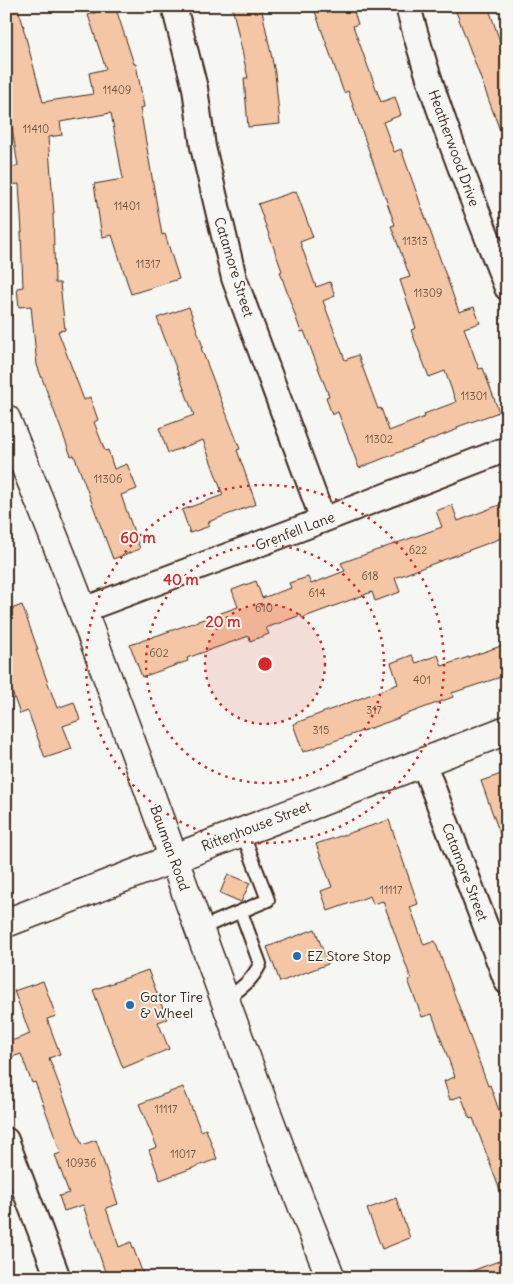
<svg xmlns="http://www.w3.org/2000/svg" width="513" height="1284" viewBox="0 0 513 1284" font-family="Delius,sans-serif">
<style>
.building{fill:#f5c6a5;stroke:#3b2a1e}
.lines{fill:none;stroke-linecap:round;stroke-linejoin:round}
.service-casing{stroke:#3b2a1e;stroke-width:16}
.minor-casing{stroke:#3b2a1e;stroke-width:28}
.tertiary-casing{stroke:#3b2a1e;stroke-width:31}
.service{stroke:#f6f6f2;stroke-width:12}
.minor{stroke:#f6f6f2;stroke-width:24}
.tertiary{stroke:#f6f6f2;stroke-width:28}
.ring{fill:none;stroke:#d62828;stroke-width:2.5;stroke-dasharray:2.5 5}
.poi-dot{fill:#1f6fb2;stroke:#f6f6f2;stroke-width:2}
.labels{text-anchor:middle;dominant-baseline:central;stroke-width:4;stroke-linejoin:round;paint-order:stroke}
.number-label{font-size:11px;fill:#6a5140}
.street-label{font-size:14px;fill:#3b2a1e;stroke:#f6f6f2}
.poi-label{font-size:14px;fill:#3b2a1e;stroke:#f6f6f2;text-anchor:start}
.centre{fill:#d62828;stroke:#f6f6f2;stroke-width:2.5}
.ring-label{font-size:15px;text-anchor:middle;font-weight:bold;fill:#d62828;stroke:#f6f6f2;stroke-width:4;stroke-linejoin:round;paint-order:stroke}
</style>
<rect width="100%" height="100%" fill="#f6f6f2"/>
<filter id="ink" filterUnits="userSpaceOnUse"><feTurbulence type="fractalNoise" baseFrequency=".02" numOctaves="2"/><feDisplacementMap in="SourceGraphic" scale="10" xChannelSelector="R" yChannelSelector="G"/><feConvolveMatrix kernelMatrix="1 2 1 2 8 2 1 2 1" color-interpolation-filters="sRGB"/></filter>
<g filter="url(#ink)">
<path class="building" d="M6 6H17L24 27H23L43 102 93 94 89 73 106 69 88 15 115 6 134 64H136L144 107 140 108 162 235 165 234 179 279 131 294 112 235 102 237 94 184 123 179 111 113 60 122 62 135 48 137 54 214H53L55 283H60L65 330 58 331 84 400 90 397 98 420 94 422 105 451 108 450 114 469 127 464 137 489 121 495 140 549 113 559 74 455 71 456 37 365 31 306 19 307 17 288 23 287 21 232H22L19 184 6 185V167L18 166 9 108H12L6 87Z
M232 6H261L275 73 280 124 248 127 244 78H248Z
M313 6H352L358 24 353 26 381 102 395 97 401 115 383 122 394 152 401 149 459 312 474 307 480 323 464 328 479 369 483 368 499 412 457 427 458 429 359 468 338 412 332 415 326 397 329 396 304 331 301 332 280 272 282 271 258 204 296 191 313 237 300 242 316 287 330 282 335 296 323 301 345 360 358 355 378 409 381 408 389 431 425 417 424 414 456 402 445 371 429 377 411 330 416 328 400 280 410 277 391 226 395 225 348 91 344 93Z
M454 6H488L507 62V144H505Z
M189 307 203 347 201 348 240 449 237 450 256 504 208 522 210 526 190 533 182 510 223 495 203 440 168 453 159 428 194 415 157 318Z
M507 502V536L395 578 400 592 375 601 372 592 302 618 301 615 266 628 269 634 250 641 249 636 187 658 188 661 142 677 130 645 238 607 232 590 256 581 262 598 291 588 289 583 308 577 311 584 345 571 341 563 442 527 436 511 452 505 458 521Z
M22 605 38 650H36L57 708 74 702 80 720 63 726 72 749 45 758 28 711 20 714 6 675V668L11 666 6 653V611Z
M507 644V675L452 693 453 697 399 717V718L303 752 293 724 398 684 391 663 412 655 416 663 438 655 442 666Z
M507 772V847L505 848 481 781Z
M389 820 418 904 410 907 424 945 435 941 488 1086 490 1085 507 1133V1204H505L473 1118 470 1119 461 1096 450 1100 444 1081 455 1077 432 1014 422 1017 408 980 411 979 383 901 373 904 370 896 328 911 321 891 332 887 316 844Z
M228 874 250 883 241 902 220 893Z
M315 929 328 964 280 982 267 947Z
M148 970 167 1019 158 1022 169 1049 123 1068 93 990Z
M43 981 56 1016 47 1019 60 1054 49 1058 82 1145 96 1140 118 1204 106 1208 119 1247 131 1242 143 1274 134 1278H107L83 1205 64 1211 59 1196 69 1193 55 1155 61 1153 35 1082 32 1083 21 1054 6 1059V1043L30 1034 14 991Z
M183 1087 201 1131 206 1129 217 1159 160 1180 149 1150 157 1147 139 1104Z
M396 1198 410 1238 382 1249 367 1209Z
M507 1258V1278H459L458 1276Z"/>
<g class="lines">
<defs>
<path id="service" d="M199 929 268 900 242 832
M225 1000C240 989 252 981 260 964L241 912"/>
<path id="minor" d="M174 6 195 88 203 147 234 278 323 520
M408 6C433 103 471 195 507 288
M83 610 323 520 507 449
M423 762 507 982
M6 1140 58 1278"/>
<path id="tertiary" d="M6 419C32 483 59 547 83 612 167 833 242 1058 331 1278
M6 923 507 730"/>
</defs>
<use href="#service" class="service-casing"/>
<use href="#minor" class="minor-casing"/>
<use href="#tertiary" class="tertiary-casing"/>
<use href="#service" class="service"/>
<use href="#minor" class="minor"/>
<use href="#tertiary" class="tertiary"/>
</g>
</g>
<circle cx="265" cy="664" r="60" fill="#d62828" fill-opacity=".12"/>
<g class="ring">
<circle cx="265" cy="664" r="60"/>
<circle cx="265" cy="664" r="119"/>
<circle cx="265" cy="664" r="179"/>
</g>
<g class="poi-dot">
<circle cx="297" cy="956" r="5"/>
<circle cx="130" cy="1005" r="5"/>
</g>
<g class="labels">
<g class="number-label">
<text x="117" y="90">11409</text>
<text x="36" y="129">11410</text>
<text x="127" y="206">11401</text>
<text x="415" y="241">11313</text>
<text x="148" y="264">11317</text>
<text x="428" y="293">11309</text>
<text x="474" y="396">11301</text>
<text x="379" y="439">11302</text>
<text x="108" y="479">11306</text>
<text x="418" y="550">622</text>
<text x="370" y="576">618</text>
<text x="317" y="593">614</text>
<text x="264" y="608">610</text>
<text x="159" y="653">602</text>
<text x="422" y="680">401</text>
<text x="374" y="710">317</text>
<text x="321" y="730">315</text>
<text x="391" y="890">11117</text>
<text x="166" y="1109">11117</text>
<text x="183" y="1154">11017</text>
<text x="81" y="1163">10936</text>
</g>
<g class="street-label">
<text transform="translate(454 148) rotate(70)">Heatherwood Drive</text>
<text transform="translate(234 267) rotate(73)">Catamore Street</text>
<text transform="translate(295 531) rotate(-21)">Grenfell Lane</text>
<text transform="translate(256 826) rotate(-21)">Rittenhouse Street</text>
<text transform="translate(170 848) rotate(70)">Bauman Road</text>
<text transform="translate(465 872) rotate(69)">Catamore Street</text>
</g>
<g class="poi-label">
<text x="307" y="956">EZ Store Stop</text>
<text x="140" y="997">Gator Tire<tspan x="140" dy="16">&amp; Wheel</tspan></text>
</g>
</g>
<circle cx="265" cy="664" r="8" class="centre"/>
<g class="ring-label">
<text x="138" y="543">60 m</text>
<text x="181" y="585">40 m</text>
<text x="223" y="627">20 m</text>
</g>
<rect width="513" height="1284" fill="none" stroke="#f6f6f2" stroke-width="25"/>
<rect x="12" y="12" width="488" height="1259" fill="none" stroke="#3b2a1e" stroke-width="2" filter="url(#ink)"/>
</svg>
